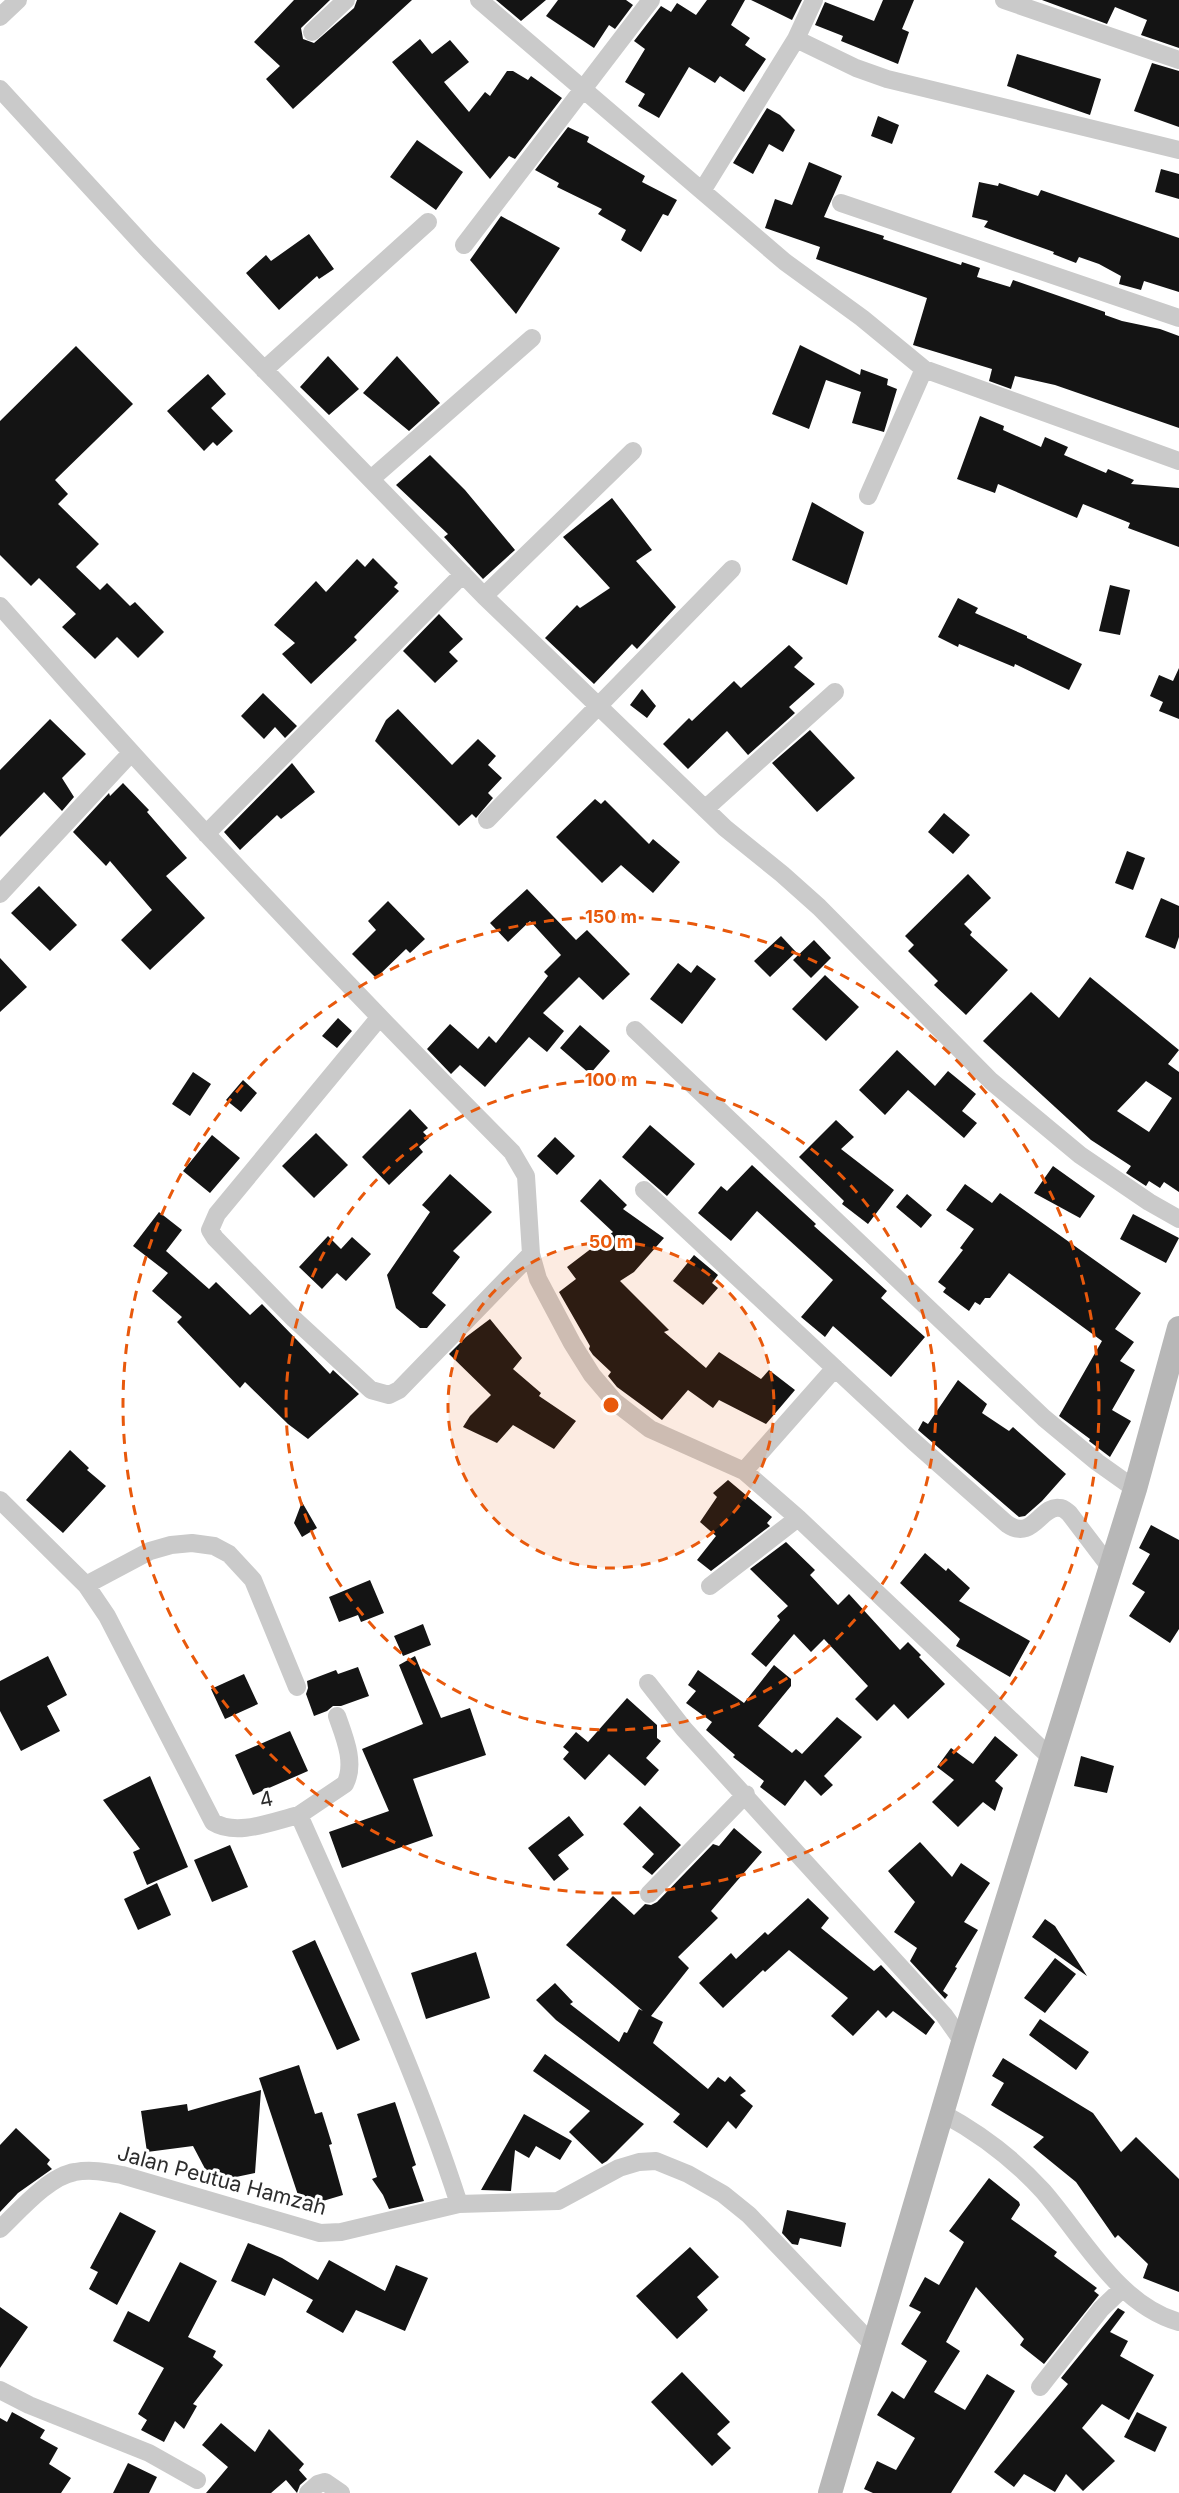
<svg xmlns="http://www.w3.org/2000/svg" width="1179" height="2493" viewBox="0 0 1179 2493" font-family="Inter,sans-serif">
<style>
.building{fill:#141414;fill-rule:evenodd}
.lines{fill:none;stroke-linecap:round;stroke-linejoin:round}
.minor{stroke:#cacaca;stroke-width:18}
.secondary{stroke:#b7b7b7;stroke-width:24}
.ring{fill:none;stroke:#e8590c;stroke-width:3;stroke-dasharray:10 8}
.labels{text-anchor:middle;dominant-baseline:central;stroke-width:6;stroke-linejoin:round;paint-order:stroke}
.street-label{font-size:21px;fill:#2d2d2d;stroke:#fff}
.centre{fill:#e8590c;stroke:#fff;stroke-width:3}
.ring-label{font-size:18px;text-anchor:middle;font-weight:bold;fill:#e8590c;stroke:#fff;stroke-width:6;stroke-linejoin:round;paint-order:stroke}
</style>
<rect width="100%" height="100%" fill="#fff"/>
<path class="building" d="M294 0H330L301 28 303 39 314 43 354 8 357 0H412L293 109 266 79 280 66 254 42Z
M496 0H546L521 21Z
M558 0H626L633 5 615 29 609 25 594 48 546 16Z
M707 0H745L731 25 750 38 745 45 766 59 744 92 720 76 715 83 689 67 659 118 638 106 645 94 625 82 645 49 634 41 661 6 671 12 677 3 696 15Z
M751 0H802L792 20Z
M883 0H914L902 29 909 32 898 64 841 41 843 36 815 25 825 2 874 21Z
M1042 0H1179V48L1141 35 1147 20 1115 7 1107 24Z
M420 39 432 54 450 40 469 62 444 82 469 112 485 92 490 96 507 71H513L528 80 531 76 562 98 515 159 509 156 490 179 392 62Z
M1017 54 1101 79 1090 115 1007 86Z
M1152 63 1179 71V127L1134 111Z
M767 108 780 115 795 130 783 152 769 144 753 174 733 163Z
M878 116 899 125 892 144 871 136Z
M568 127 589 137 587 142 645 176 642 182 677 200 668 216 663 214 641 252 621 240 626 230 598 214 602 209 557 187 559 183 535 170Z
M417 140 463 172 436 210 390 177Z
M809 162 842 176 824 217 884 236 883 239 961 265 962 262 980 268 977 277 1010 287 1013 280 1105 312V315L1122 321 1160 329 1179 336V428L1055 385 1015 376 1011 389 989 381 992 369 913 345 927 298 816 259 820 247 765 228 775 199 792 205Z
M1161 169 1179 174V199L1155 192Z
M979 182 998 186 999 183 1038 196 1041 190 1179 238V292L1144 281 1141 290 1119 284 1121 276 1099 264 1079 257 1076 263 1053 254 1054 252 984 227 988 221 972 217Z
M501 216 560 248 516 314 470 260Z
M309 234 334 269 319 279 317 276 279 310 246 273 266 255 271 261Z
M800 345 860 375 861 369 888 379 887 385 897 389 884 432 852 423 861 392 826 380 809 429 772 414Z
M76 346 133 404 55 480 68 494 58 504 99 544 76 567 100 590 107 583 130 606 135 602 164 632 138 658 117 637 95 659 62 627 76 614 39 578 31 586 0 555V421Z
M328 356 359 389 329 415 300 387Z
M397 356 440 403 409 431 363 393Z
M208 374 226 394 211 408 233 431 217 446 213 442 204 451 167 411Z
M980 416 1004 426 1003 430 1041 447 1045 437 1068 447 1064 455 1106 473 1108 469 1134 480 1131 484 1179 488V547L1128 528 1130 523 1083 504 1077 518 998 484 995 493 957 479Z
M430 455 465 490 515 550 483 579 444 537 448 534 396 485Z
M612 498 652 550 636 561 676 607 637 649 632 644 594 684 545 638 577 605 580 608 610 588 563 537Z
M812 502 864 532 847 585 792 560Z
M373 558 398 583 394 587 399 591 354 637 357 640 311 684 282 654 295 643 274 625 316 581 326 592 357 559 365 567Z
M1110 585 1130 590 1120 635 1099 631Z
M958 598 978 608 975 613 1027 636V638L1082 664 1069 690 1015 664 1014 667 959 644 958 647 938 637Z
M439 614 463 639 449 652 458 661 435 683 403 651Z
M789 645 803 658 794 667 815 684 789 707 795 713 748 755 727 731 688 769 663 744 689 718 692 721 734 681 741 688Z
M1179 668V719L1159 711 1163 702 1150 696 1159 675 1173 681Z
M642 689 656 706 647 718 630 705Z
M263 693 297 726 285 738 275 727 264 739 241 716Z
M398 709 452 765 478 739 496 756 488 765 502 778 488 793 493 798 476 818 472 814 459 826 375 741 386 720Z
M50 719 86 754 62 778 74 797 62 811 44 792 0 837V770Z
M810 730 855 778 817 812 772 763Z
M292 763 315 792 281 819 277 815 240 850 224 832Z
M123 783 149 810 147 812 187 858 166 876 205 918 150 970 121 940 152 910 110 861 106 866 73 832 109 793 110 796Z
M595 799 601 804 605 800 649 844 653 839 680 862 653 893 621 865 602 883 556 837Z
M944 813 970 835 953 854 928 832Z
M1127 851 1145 858 1133 890 1115 883Z
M968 874 991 898 964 924 972 932 970 935 1008 970 966 1015 934 985 938 981 908 951 914 945 905 936Z
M39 886 77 925 50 951 11 913Z
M527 889 576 940 587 930 630 974 603 1000 579 977 543 1013 564 1031 547 1052 529 1037 485 1087 460 1065 451 1074 427 1049 450 1024 478 1049 489 1036 496 1043 548 976 544 972 561 955 530 921 508 942 490 923Z
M1161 898 1179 906V937L1175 949 1145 937Z
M388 901 425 939 410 953 406 949 376 978 352 954 376 930 368 921Z
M781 936 796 952 770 977 754 961Z
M814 940 831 958 811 978 793 960Z
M0 958 27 987 0 1012Z
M678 963 691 973 697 965 716 979 682 1024 650 999Z
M825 975 859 1007 826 1041 792 1009Z
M1090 977 1179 1050 1168 1064 1179 1072V1192L1164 1182 1160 1188 1149 1181 1146 1186 1126 1173 1131 1166 1091 1140 983 1041 1031 992 1059 1018ZM1146 1081 1172 1098 1149 1132 1117 1111Z
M338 1018 352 1031 337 1048 322 1036Z
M580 1025 610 1051 590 1074 560 1048Z
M897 1050 935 1086 948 1071 976 1094 962 1111 977 1123 964 1138 908 1090 885 1115 859 1090Z
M193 1072 211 1084 190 1116 172 1104Z
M243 1080 257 1093 241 1112 226 1100Z
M410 1109 428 1128 423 1132 429 1138 419 1147 423 1152 389 1185 362 1157Z
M836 1120 854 1137 841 1149 894 1190 868 1224 842 1204 844 1201 799 1157Z
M650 1125 695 1164 667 1196 622 1157Z
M316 1133 348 1165 314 1198 282 1166Z
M212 1135 240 1158 210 1193 183 1171Z
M555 1137 575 1156 557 1175 537 1156Z
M752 1165 816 1224 814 1226 887 1291 881 1298 925 1337 891 1377 833 1326 825 1337 801 1317 833 1280 757 1211 731 1241 698 1213 721 1186 727 1191Z
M1053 1166 1095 1196 1080 1218 1034 1193Z
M450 1174 492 1212 453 1251 460 1257 432 1293 446 1305 427 1328H420L396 1308 387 1275 430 1212 422 1205Z
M600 1179 627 1205 623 1209 664 1238 634 1272 620 1281 669 1330 664 1332 706 1368 719 1352 761 1379 769 1370 795 1390 766 1424 719 1400 713 1408 688 1390 662 1420 617 1387 608 1376 611 1372 593 1355 589 1349 590 1346 559 1292 576 1279 567 1267 613 1232 580 1201Z
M965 1184 992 1203 1000 1193 1141 1293 1115 1329 1134 1342 1120 1361 1135 1370 1112 1410 1131 1421 1110 1457 1089 1441 1090 1439 1059 1416 1102 1341 1009 1273 990 1298H985L980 1305 975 1302 969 1311 943 1292 946 1288 938 1282 963 1250 960 1248 974 1229 946 1210Z
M907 1194 932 1215 921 1228 896 1207Z
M159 1212 182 1230 166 1251 209 1289 216 1282 250 1315 262 1304 330 1374 333 1370 359 1394 308 1439 288 1424 245 1382 240 1388 177 1322 182 1317 152 1291 168 1273 133 1246Z
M1133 1214 1179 1238 1166 1263 1120 1239Z
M328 1236 341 1249 352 1237 371 1254 346 1281 337 1273 322 1289 299 1267Z
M694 1255 718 1275 712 1283 718 1288 703 1305 673 1281Z
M490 1319 522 1358 513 1369 541 1393 539 1396 576 1421 554 1449 513 1425 497 1443 463 1427 470 1416 491 1395 449 1354 466 1337Z
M958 1380 987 1404 982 1413 1009 1431 1013 1427 1066 1474 1042 1501 1025 1516 1019 1517 918 1430 923 1421 928 1424Z
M70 1450 89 1468 87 1470 106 1486 63 1533 26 1500Z
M728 1480 772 1517 767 1523 770 1526 711 1571 697 1560 716 1536 700 1522 717 1497 713 1493Z
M302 1502 317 1528 302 1537 294 1523Z
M1151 1525 1179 1540V1629L1170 1643 1129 1616 1145 1592 1132 1584 1150 1554 1139 1548Z
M786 1542 815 1570 810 1575 838 1605 849 1594 900 1650 908 1642 921 1655 919 1657 945 1684 908 1719 894 1704 877 1721 855 1699 868 1686 824 1639 811 1652 794 1634 766 1667 751 1654 780 1620 777 1616 788 1606 750 1569Z
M925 1553 946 1571 948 1568 970 1588 959 1601 1030 1641 1010 1677 956 1646 960 1639 900 1583Z
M370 1580 384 1613 361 1622 358 1615 339 1622 329 1597Z
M423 1624 431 1645 403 1656 394 1636Z
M48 1656 67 1695 47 1706 60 1731 21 1751 0 1711V1681Z
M415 1656 441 1718 470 1708 486 1755 413 1779 433 1836 342 1868 329 1832 389 1811 362 1749 423 1724 399 1665Z
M774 1665 791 1679V1686L758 1726 792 1753 796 1749 802 1754 837 1717 862 1737 824 1776 833 1785 821 1796 805 1780 785 1806 760 1787 764 1781 733 1757 735 1755 706 1730 712 1722 686 1703 696 1691 688 1685 698 1670 744 1703Z
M358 1667 369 1696 341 1706H333L327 1711 314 1716 306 1694 308 1688 307 1681 336 1670 338 1674Z
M244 1674 258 1704 225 1719 211 1689Z
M627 1698 657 1725V1738L661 1741 646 1758 659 1770 645 1786 609 1754 585 1780 563 1759 569 1752 563 1747 576 1732 588 1742Z
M290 1731 308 1771 253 1795 235 1755Z
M995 1736 1018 1755 995 1781 1003 1788 995 1811 983 1802 958 1827 932 1802 954 1780 937 1767 951 1748 973 1764Z
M1081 1756 1114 1766 1107 1793 1074 1786Z
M150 1776 188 1867 147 1885 133 1852 140 1849 103 1800Z
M640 1806 681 1845 652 1875 642 1867 654 1854 623 1824Z
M569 1816 584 1835 558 1855 569 1869 554 1881 528 1848Z
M734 1828 762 1852 711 1911 718 1918 678 1957 689 1968 651 2016 663 2022 653 2043 708 2089 718 2077 725 2082 730 2076 746 2091 740 2095 753 2106 736 2129 728 2121 707 2148 673 2122 680 2114 556 2020 536 2000 555 1983 573 2002 570 2004 619 2042 624 2032 627 2033 639 2009 643 2011 566 1945 613 1896 634 1915 645 1904 651 1905 657 1902 713 1844 719 1846Z
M920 1842 952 1877 961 1863 990 1883 964 1922 978 1930 955 1967 957 1968 943 1991 948 1995 945 1999 910 1961 917 1948 894 1932 915 1902 888 1871Z
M230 1845 248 1887 212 1902 194 1860Z
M157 1883 171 1915 138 1930 124 1899Z
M808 1898 829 1918 821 1928 874 1971 881 1965 935 2022 926 2035 893 2011 886 2018 878 2010 853 2036 831 2016 848 1998 789 1950 765 1972 763 1970 723 2008 699 1983 731 1953 736 1959 765 1932 768 1935Z
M1045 1919 1055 1926 1087 1976 1032 1937Z
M315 1940 360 2040 337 2050 292 1951Z
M476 1952 490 1998 426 2019 411 1973Z
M1055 1958 1076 1974 1045 2013 1024 1998Z
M1040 2019 1089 2052 1076 2070 1029 2035Z
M545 2054 644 2124 607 2161 602 2164 569 2132 590 2111 533 2071Z
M1003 2058 1093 2113 1121 2152 1136 2137 1179 2179V2292L1143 2278 1148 2264 1118 2235 1115 2238 1076 2182 1033 2147 1044 2137 991 2105 1004 2083 992 2076Z
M299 2065 315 2114 322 2112 332 2144 329 2145 343 2195 296 2209 298 2195 259 2078Z
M261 2090 255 2173 212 2182 193 2146 147 2152 141 2111 187 2104 188 2111Z
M395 2102 416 2165 412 2167 424 2201 389 2209 383 2195 372 2179 377 2177 357 2114Z
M524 2114 572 2141 560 2160 536 2146 529 2158 515 2150 511 2191 481 2190Z
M16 2128 50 2160 47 2164 52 2169 18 2193 0 2212V2145Z
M989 2178 1019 2202 1020 2205 1011 2219 1057 2252 1054 2256 1097 2288 1094 2291 1099 2295 1044 2364 1020 2345 1024 2339 976 2287 946 2342 960 2351 934 2392 965 2410 987 2374 1015 2391 951 2493H873L864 2489 877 2461 896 2470 915 2438 877 2415 892 2391 904 2399 927 2361 901 2344 921 2312 909 2306 925 2277 939 2285 964 2242 949 2231Z
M787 2210 846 2223 841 2247 800 2238 798 2245 792 2244 782 2233Z
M120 2212 156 2231 117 2305 89 2289 98 2272 90 2268Z
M248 2243 282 2258 318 2280 329 2260 385 2291 396 2265 428 2278 405 2331 356 2310 343 2333 306 2312 313 2300 273 2278 265 2296 231 2281Z
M690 2247 719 2277 697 2297 708 2310 677 2339 636 2296Z
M180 2262 217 2281 188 2337 216 2351 213 2357 223 2365 193 2404 197 2406 184 2429 175 2421 164 2442 141 2430 147 2420 138 2414 164 2368 113 2341 128 2311 149 2322Z
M0 2307 28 2327 0 2368Z
M1118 2308 1125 2312 1110 2332 1128 2341 1120 2356 1154 2375 1129 2420 1102 2404 1082 2428 1115 2461 1083 2491 1066 2474 1055 2492 1024 2474 1014 2487 994 2472 1068 2384 1061 2378Z
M682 2372 730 2422 717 2434 731 2448 712 2466 651 2402Z
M12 2412 45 2430 40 2438 58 2448 49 2464 71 2478 61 2493H0V2418L7 2422Z
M1137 2412 1167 2427 1155 2452 1124 2437Z
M221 2423 255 2452 269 2429 304 2464 299 2470 307 2479 300 2485 297 2493 286 2480 271 2493H206L228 2467 202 2445Z
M128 2463 157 2477 149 2493H113Z"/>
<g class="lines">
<path class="minor" d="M479 0 785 262 862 318 924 369 1179 461
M1004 0 1179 60
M0 17 18 0
M312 32 346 0
M796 39 856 68 887 79 1179 150
M0 89 149 251 484 596 725 828 782 874 819 907 991 1081 1080 1155 1149 1202 1179 1219
M702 191 796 39 814 0
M841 203 1179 318
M464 245 651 0
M264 370 428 222
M371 479 532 338
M868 496 924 369
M484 596 633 451
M0 606C165 793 336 975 512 1152L526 1176 531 1254 538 1279 572 1343 592 1375 615 1402 650 1429 744 1471 798 1518 1050 1757
M705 809 835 692
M487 820 732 569
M206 834 463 574
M0 894 130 754
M379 1018 217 1214 210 1230 215 1238 294 1319 371 1390 389 1395 399 1390 531 1254
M635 1030 1044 1418 1097 1462 1135 1489
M644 1190 913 1441 1007 1524C1033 1542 1041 1504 1060 1508 1064 1508 1066 1511 1069 1513L1110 1567
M744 1471 835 1368
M0 1500 86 1585 107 1616 213 1822C237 1837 273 1821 299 1815 356 1944 416 2070 459 2204
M86 1585 150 1551 171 1545 192 1543 214 1546 229 1554 253 1580 297 1687
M710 1586 798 1518
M648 1683 684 1729 944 2015 963 2042
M299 1815 345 1784C356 1763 344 1736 337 1716
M649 1894 746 1794
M942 2113C981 2134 1013 2158 1043 2191 1083 2237 1118 2305 1179 2322
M0 2229C19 2211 49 2176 75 2172 91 2169 106 2172 122 2175L320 2233 341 2232 459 2204 558 2201 619 2168 639 2162 656 2161 688 2174 723 2194 749 2215 873 2345
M1040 2387 1101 2309 1122 2289
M0 2390 29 2405 149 2453 197 2480
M308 2493 318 2484 325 2482 341 2493"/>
<path class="secondary" d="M830 2493 963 2042 1135 1489 1179 1328"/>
</g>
<circle cx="611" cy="1405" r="163" fill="#e8590c" fill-opacity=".12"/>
<g class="ring">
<circle cx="611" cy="1405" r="163"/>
<circle cx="611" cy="1405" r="325"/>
<circle cx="611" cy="1405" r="488"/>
</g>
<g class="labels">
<g class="street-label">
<text transform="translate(266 1799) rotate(-12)">4</text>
<text transform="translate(222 2180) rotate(15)">Jalan Peutua Hamzah</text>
</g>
</g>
<circle cx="611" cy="1405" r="9" class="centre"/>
<g class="ring-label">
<text x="611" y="923">150 m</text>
<text x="611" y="1086">100 m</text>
<text x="611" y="1248">50 m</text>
</g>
</svg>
